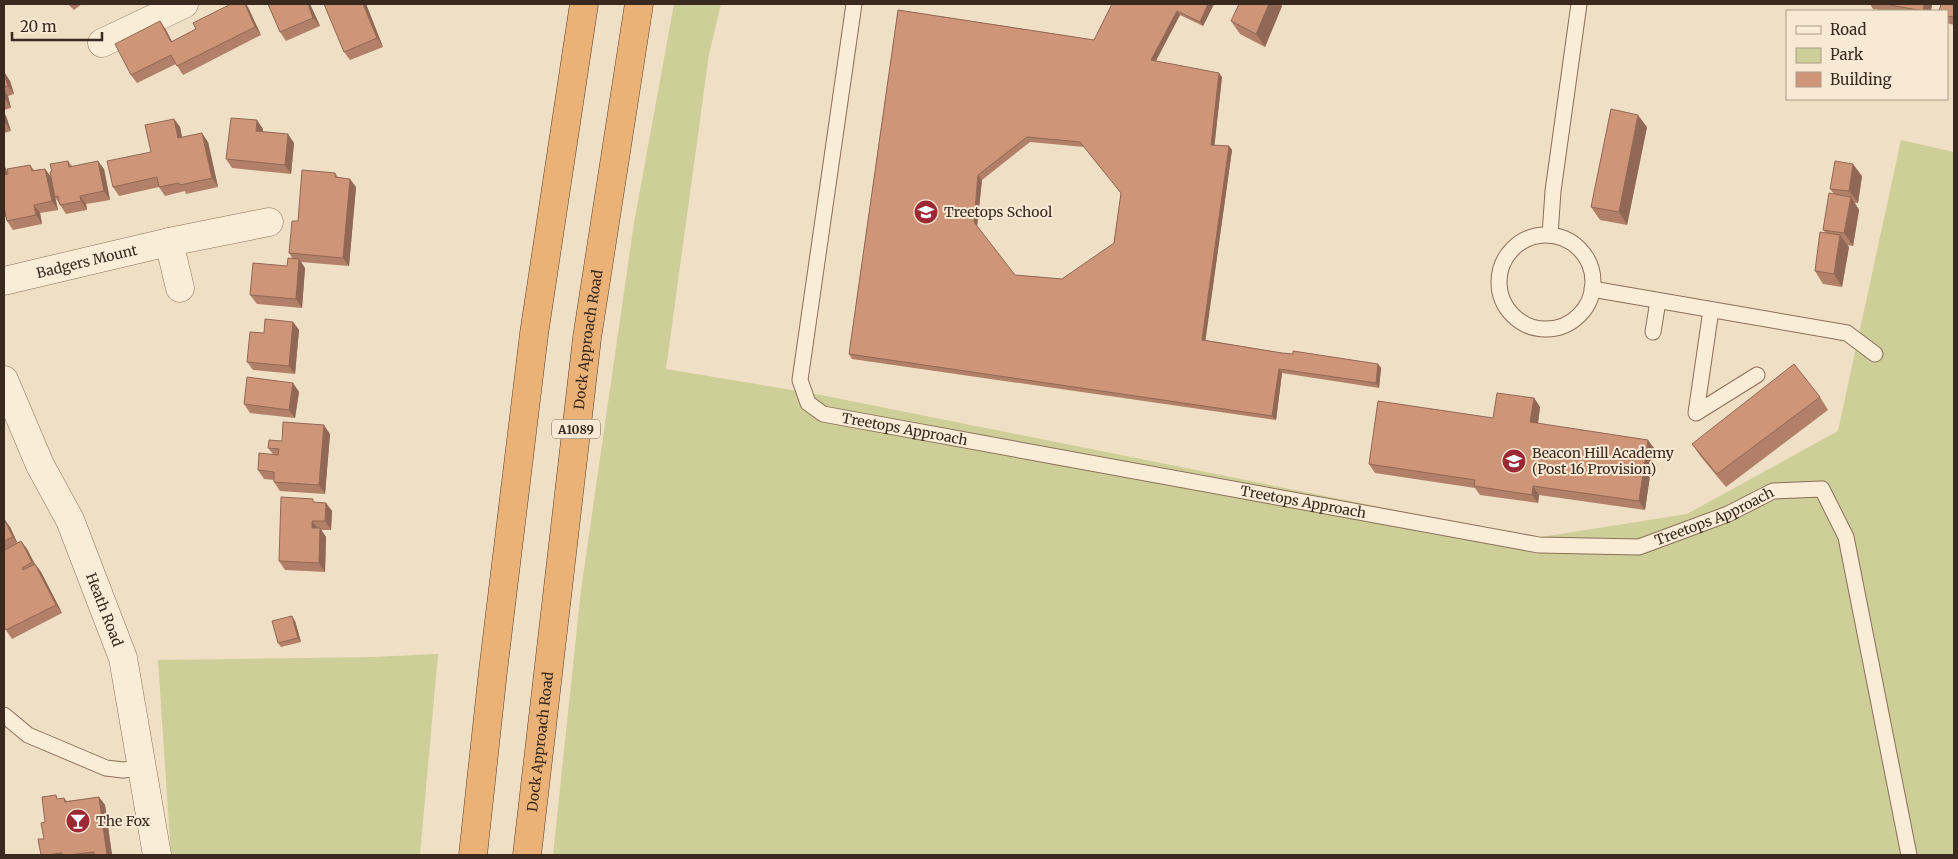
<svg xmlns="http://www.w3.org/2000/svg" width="1958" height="859" viewBox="0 0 1958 859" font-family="Merriweather,serif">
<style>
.green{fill:#cdce98}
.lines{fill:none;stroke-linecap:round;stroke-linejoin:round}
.service-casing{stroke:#8b6f5a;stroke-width:17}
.minor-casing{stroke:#8b6f5a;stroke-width:29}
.trunk-casing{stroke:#593e2e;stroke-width:29}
.service{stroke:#faedd8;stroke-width:15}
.minor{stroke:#faedd8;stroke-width:28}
.trunk{stroke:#eab277;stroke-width:28}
.wall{fill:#b28068;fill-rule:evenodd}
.shaded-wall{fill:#916855}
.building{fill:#cf9579;stroke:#916855;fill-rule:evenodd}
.labels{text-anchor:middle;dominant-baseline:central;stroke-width:4;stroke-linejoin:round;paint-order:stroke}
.shield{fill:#f7e9d4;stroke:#736355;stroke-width:1}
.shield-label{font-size:12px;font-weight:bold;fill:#3a291e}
.poi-label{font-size:14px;fill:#3a291e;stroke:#f7e9d4;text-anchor:start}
.street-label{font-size:14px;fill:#3a291e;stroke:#f7e9d4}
</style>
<rect width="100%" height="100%" fill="#efdfc4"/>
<path class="green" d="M674 4H721L709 54 666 369 816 394 1535 538 1687 514 1838 431 1901 140 1954 152V855H553L581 590 634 223Z
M438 654 420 855H171L158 660 373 657Z"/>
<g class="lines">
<defs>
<g id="service">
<path id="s1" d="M854 4 800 380 808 403 823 414 1539 545 1639 547 1728 514 1773 491 1822 489 1846 537 1909 855"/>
<path d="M1550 235 1553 191 1579 4"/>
<circle cx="1546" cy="282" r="47"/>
<path d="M1592 289 1847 333 1875 354"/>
<path d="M1711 310 1696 413 1757 375"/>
<path d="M1653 332 1658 301"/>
<path d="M4 715 28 735 106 768 123 770 142 768"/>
</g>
<g id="minor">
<path d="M102 43 184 4"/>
<path d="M169 242 180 288"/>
<path id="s2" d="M4 281 169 242 269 222"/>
<path id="s3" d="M4 380 40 465 70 520 123 658 157 855"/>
</g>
<g id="trunk">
<path d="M473 855 493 671 534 334 584 4"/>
<path id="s4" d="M527 855 587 338 639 4"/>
</g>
</defs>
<use href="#service" class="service-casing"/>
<use href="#minor" class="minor-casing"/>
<use href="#trunk" class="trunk-casing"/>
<use href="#service" class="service"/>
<use href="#minor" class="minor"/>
<use href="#trunk" class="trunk"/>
</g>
<path class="wall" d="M68 4H82L74 10Z
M231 4H246L261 35 183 75 176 64 137 83 131 75 160 21 166 30 172 42 196 29Z
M268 4H310L320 26 286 41 280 32Z
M324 4H366L383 47 350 60 344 52Z
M1112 4H1214L1203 26 1180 15 1156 61 1222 77 1214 146H1229L1232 150 1205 340 1282 353 1378 364 1381 368 1379 388 1282 373 1276 420 852 359 849 354 898 10 1094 40ZM1030 142 1084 147 1121 193 1114 243 1062 279 1015 275 977 226 982 180Z
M1870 4H1932L1931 11H1885L1873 9Z
M1954 4V25L1947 23V11Z
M1282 6 1265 47 1240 34 1231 21Z
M4 72 10 81 14 94 8 96 11 108 4 110Z
M4 113 6 116 11 131 4 133Z
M174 119 180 127 182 137 208 142 218 187 186 194 185 191 165 196 159 187 119 196 113 187 151 152Z
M1647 127 1627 225 1600 220 1591 207Z
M263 129V132L294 143 291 174 232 168 226 159Z
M68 161 72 166 104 169 110 200 86 204 87 210 66 214 55 197 58 210 40 213 42 224 13 230 7 221 6 217H4V165L6 169 7 174 30 165 34 170 45 169 51 177 52 171Z
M335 173 338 177 356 187 349 266 301 262 305 268 302 308 257 304 250 295 287 266 293 259 289 253 298 221Z
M1862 176 1858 203H1855L1859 210 1853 246 1847 245 1849 247 1842 287 1823 284 1815 271 1825 232 1823 230 1834 194 1830 189Z
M293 322 299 330 295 374 253 370 247 362 264 333Z
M293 383 299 392 295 418 250 413 244 404Z
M1820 397 1828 410 1726 487 1701 457 1692 444Z
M1534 398 1540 407 1538 423 1654 448 1645 510 1539 495 1538 503 1480 495 1475 488 1375 473 1369 464 1493 418Z
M330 434 325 494 280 491 274 482V480L264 479 258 470 273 454 268 448 282 441Z
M315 502 326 503 332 511 331 530H321L326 537 325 572 285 570 279 561Z
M4 519 10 527 17 543 21 541 27 549 35 564 41 572 62 613 12 639 4 627Z
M295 621 301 642 281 647 278 643Z
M99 797 105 805 112 855H41L44 839 58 799 64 798 67 801Z"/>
<path class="shaded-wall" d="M245 4H246L248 7 261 35 255 27Z
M308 4H310L320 26 313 18Z
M363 4H366L383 47 377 38Z
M1208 4H1214L1203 26 1200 22Z
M1269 4H1281L1282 6 1265 47 1256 34Z
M1924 4H1932L1931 11H1923Z
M1177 11 1180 15 1154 64 1151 60Z
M160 21 166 30 177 51 171 42Z
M4 72 10 81 14 94 8 86Z
M1219 73 1222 77 1214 150 1211 145Z
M4 91 8 96 11 108 5 99 4 94Z
M4 113 6 116 11 131 5 123Z
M1638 115 1647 127 1627 225 1619 212Z
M174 119 180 127 184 147 178 138Z
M257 120 263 129 262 139 256 131Z
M202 133 208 142 218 187 212 178Z
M288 134 294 143 291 174 285 165Z
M1229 146 1232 150 1205 344 1202 340Z
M98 161 104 169 110 200 104 191Z
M1853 164 1862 176 1858 203 1849 191Z
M4 165 6 169 9 184 4 176Z
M45 169 51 177 58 210 52 201Z
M978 175 982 180 977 227 974 222Z
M350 179 356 187 349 266 343 258Z
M80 196 86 204 87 210 81 201Z
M1851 197 1859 210 1853 246 1844 233Z
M34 205 40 213 42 224 36 215Z
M1840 235 1849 247 1842 287 1834 274Z
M299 259 305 268 302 308 296 299Z
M293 322 299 330 295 374 289 366Z
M1378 364 1381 368 1379 388 1376 383Z
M1279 369 1282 373 1276 420 1272 416Z
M293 383 299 392 295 418 289 410Z
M1534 398 1540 407 1537 431 1530 422Z
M324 425 330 434 325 494 319 485Z
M1648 440 1654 448 1645 510 1639 501Z
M1533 486 1539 495 1538 503 1532 495Z
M326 503 332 511 331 530 325 521Z
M4 519 10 527 19 546 13 537Z
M312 521 318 529 312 528Z
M320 528 326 537 325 572 319 563Z
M21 541 27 549 38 571 32 562Z
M35 564 41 572 62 613 56 605Z
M292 616 295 621 301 642 298 638Z
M99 797 105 805 112 855H107Z"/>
<path class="building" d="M231 4H245L255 27 177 66 171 55 131 75 115 44 160 21 171 42 196 29 193 23Z
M268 4H308L313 18 280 32Z
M324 4H363L377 38 344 52Z
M1112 4H1208L1200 22 1177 11 1151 60 1219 73 1211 145 1229 146 1202 340 1282 353 1293 354V351L1378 364 1376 383 1279 369 1272 416 849 354 898 10 1094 40ZM1027 137 1080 142 1121 193 1114 243 1062 279 1015 275 974 222 978 175Z
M1239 4H1269L1256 34 1231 21Z
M1885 4H1924L1923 11Z
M1941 4H1954V17L1947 16V11H1939Z
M4 73 8 86 4 87Z
M1611 109 1638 115 1619 212 1591 207Z
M231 118 257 120 256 131 288 134 285 165 226 159Z
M174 119 178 138 202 133 212 178 180 185 179 183 159 187 157 177 113 187 107 161 151 152 145 125Z
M68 161 69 167 98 161 104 191 80 196 81 201 60 205 58 196 55 197 50 172 52 171 50 164Z
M1835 161 1853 164 1849 191 1830 189Z
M30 165 32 171 45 169 52 201 34 205 36 215 7 221 4 207V208V175L8 174 7 169Z
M302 170 335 173V177L350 179 343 258 289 253 292 221H298Z
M1829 193 1851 197 1844 233 1823 230Z
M1820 232 1840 235 1834 274 1815 271Z
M288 258 299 259 296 299 250 295 253 263 287 266Z
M265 319 293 322 289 366 247 362 250 332 264 333Z
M1794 364 1820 397 1717 474 1692 444Z
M247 377 293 383 289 410 244 404Z
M1497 393 1534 398 1530 422 1648 440 1639 501 1533 486 1532 495 1474 486 1475 480 1369 464 1378 401 1493 418Z
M283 422 324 425 319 485 274 482V472L258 470 259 453 278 455 279 449 268 448 269 440 282 441Z
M281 497 313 499V502L326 503 325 521H312V528H320L319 563 279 561Z
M4 519 13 537 4 541Z
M21 541 32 562 22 568 23 570 35 564 56 605 6 630 4 627V548L5 550Z
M292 616 298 638 278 643 272 621Z
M56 795 57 799 64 798 65 802 99 797 107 855H94V852L69 855H62V853L47 855H41L38 839H44L41 823 45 822 42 797Z"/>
<defs>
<symbol id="school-disc" viewBox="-11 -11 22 22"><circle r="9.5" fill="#9c2834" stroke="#f7e9d4"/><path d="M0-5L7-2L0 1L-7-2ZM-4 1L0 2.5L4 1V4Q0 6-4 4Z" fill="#fff"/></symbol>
<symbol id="bar-disc" viewBox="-11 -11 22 22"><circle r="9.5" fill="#9c2834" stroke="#f7e9d4"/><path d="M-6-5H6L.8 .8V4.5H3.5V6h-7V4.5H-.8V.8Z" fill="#fff"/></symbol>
</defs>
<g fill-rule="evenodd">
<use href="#school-disc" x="912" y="198" width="28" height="28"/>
<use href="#school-disc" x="1500" y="447" width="28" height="28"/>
<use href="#bar-disc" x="64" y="807" width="28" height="28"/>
</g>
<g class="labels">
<rect class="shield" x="552" y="419.5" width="48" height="19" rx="4"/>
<g class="shield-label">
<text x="576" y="429">A1089</text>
</g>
<g class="poi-label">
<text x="944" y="212">Treetops School</text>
<text x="1532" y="453">Beacon Hill Academy<tspan x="1532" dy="16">(Post 16 Provision)</tspan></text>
<text x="96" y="821">The Fox</text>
</g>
<g class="street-label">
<text stroke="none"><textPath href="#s2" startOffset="85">Badgers Mount</textPath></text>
<text stroke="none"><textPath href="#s4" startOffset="519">Dock Approach Road</textPath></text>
<text stroke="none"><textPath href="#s1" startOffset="506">Treetops Approach</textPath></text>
<text stroke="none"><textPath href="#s1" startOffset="911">Treetops Approach</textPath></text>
<text stroke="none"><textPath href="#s1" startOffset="1332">Treetops Approach</textPath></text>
<text stroke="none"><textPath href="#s3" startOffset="251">Heath Road</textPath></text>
<text stroke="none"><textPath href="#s4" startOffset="114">Dock Approach Road</textPath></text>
</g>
</g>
<rect width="1958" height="859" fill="none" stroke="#3a291e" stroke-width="10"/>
<rect x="1786" y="10" width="162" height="90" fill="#f7e9d4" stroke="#ab9c8b"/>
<rect x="1796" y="26" width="25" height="8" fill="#faedd8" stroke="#ab9c8b"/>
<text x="1830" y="35" font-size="15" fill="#3a291e">Road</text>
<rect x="1796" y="48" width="25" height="15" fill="#cdce98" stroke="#ab9c8b"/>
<text x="1830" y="60" font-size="15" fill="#3a291e">Park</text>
<rect x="1796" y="72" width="25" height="15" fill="#cf9579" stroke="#ab9c8b"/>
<text x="1830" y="85" font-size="15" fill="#3a291e">Building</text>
<path d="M12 32v8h90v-8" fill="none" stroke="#3a291e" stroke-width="2.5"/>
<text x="20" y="32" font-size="15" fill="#3a291e" stroke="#f7e9d4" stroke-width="4" paint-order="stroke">20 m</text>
</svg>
